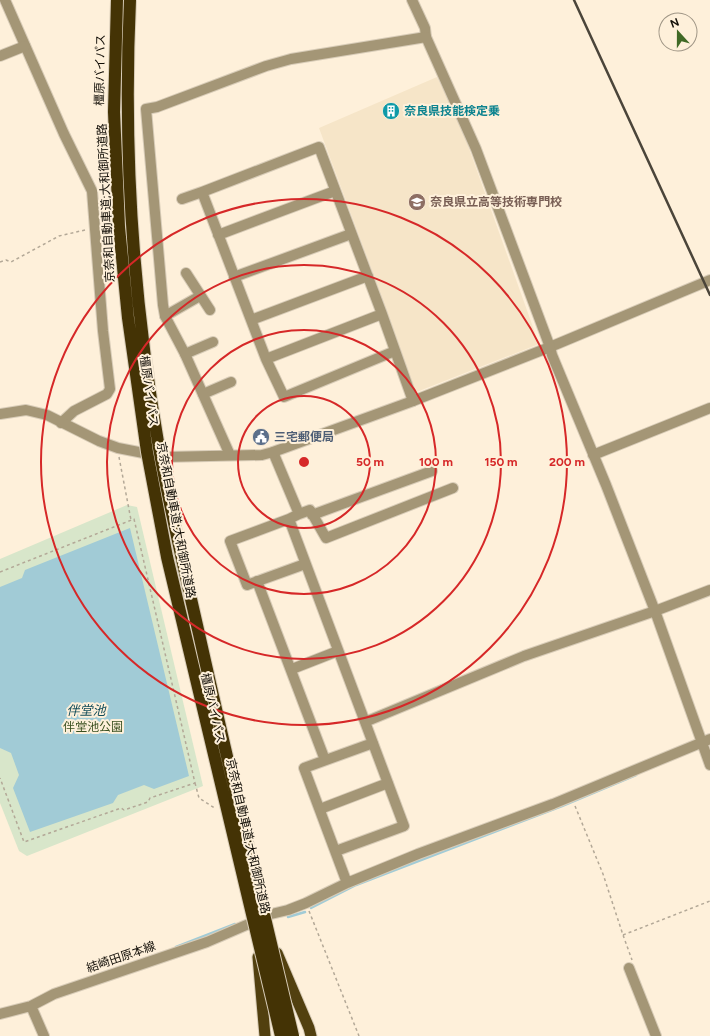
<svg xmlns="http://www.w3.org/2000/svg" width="710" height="1036" viewBox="0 0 710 1036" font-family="Figtree,'Noto Sans JP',sans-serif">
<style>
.built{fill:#f6e5c8}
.green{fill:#d8e6ca}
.water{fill:#a1cbd6}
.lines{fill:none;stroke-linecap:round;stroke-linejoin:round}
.stream{stroke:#a1cbd6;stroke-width:2.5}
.minor-casing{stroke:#d8ccb8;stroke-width:12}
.tertiary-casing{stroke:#d8ccb8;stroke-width:12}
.trunk-casing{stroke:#d8ccb8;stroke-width:13}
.path{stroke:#b3a897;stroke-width:1.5;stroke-dasharray:3 3;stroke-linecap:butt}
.minor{stroke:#a49676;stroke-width:10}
.tertiary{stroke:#a49676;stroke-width:10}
.trunk{stroke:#52400f;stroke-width:11}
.rail{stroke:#4b453a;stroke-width:2.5}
.motorway-bridge-casing{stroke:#d8ccb8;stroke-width:14;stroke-linecap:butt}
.motorway-bridge{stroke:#443305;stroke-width:12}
.ring{fill:none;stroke:#d62828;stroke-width:2}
.labels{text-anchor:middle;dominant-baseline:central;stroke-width:4;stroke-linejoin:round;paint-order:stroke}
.street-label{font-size:12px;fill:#110d06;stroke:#fef0da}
.culture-label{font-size:12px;font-weight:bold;fill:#0d838f;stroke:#fef0da;text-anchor:start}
.education-label{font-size:12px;font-weight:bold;fill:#785e54;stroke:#fef0da;text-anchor:start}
.service-label{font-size:12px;font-weight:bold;fill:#4e5e75;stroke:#fef0da;text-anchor:start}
.park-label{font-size:12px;fill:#3a5020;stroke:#fef0da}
.water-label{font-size:13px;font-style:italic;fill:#114b59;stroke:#fef0da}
.centre{fill:#d62828;stroke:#fef0da;stroke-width:2}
.ring-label{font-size:12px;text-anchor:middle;font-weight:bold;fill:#d62828;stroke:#fef0da;stroke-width:4;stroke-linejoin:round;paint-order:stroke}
</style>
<rect width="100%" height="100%" fill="#fef0da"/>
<path class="built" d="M437 77 461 126 539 344 414 393 374 276 319 128Z"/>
<path class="green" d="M127 505 137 507 203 786 27 856 19 851 0 803V559Z"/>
<path class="water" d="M130 528 189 776 154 789 144 785 118 795 113 803 30 832 13 788 19 775 11 753 0 748V587L22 578 25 570Z"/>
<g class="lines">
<path class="stream" d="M311 908 356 885 562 806 636 775
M288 917 305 912
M176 947 235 924"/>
<defs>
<path id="minor" d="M5 0 64 134 92 191 103 331 110 389 107 394 74 411 61 423
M412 0 425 28 426 37
M182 199 202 192
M218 235 335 191
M186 273 210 310
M234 277 351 234
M165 316 200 296
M251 320 368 276
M550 347 552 355 606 485 655 611 710 765
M395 351 284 397 266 359 202 192 319 147 382 314 413 401 550 347 710 280
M185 354 213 342
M266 359 382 314
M203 394 231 382
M273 452 299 514 289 519 404 826 336 851
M593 455 710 408
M299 514 310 510 326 538 453 488
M312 515 432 471
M289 519 230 541 247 585 305 564
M257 581 325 760
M292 669 338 651
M365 722 524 656 655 611 710 590
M320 809 388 783
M347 883 304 768 373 743
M267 915 288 910 306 903 347 883 418 854 553 804 710 739
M629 968 656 1036
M31 1006 44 1036
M0 1014 31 1006 54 994 207 942 251 923"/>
<path id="tertiary" d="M0 56 25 46
M0 414 26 410 47 415 99 441 118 448 164 457 262 455 273 452 413 401
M230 455 185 354 165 316 163 305 146 109 157 107 266 66 291 59 426 37 476 149 550 347"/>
<path id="trunk" d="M277 953 309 1028 311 1036
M258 957 265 1036"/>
</defs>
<use href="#minor" class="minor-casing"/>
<use href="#tertiary" class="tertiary-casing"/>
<use href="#trunk" class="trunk-casing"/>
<path class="path" d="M0 262 6 260 11 262 59 236 85 230
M119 457 131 520
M0 572 134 519 195 783 150 798 148 802 124 810 121 808 24 842 0 778
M195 783 199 798 216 809
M575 806 603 874 623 935 632 960
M309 911 359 1036
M623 935 710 901"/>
<use href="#minor" class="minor"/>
<use href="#tertiary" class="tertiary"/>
<use href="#trunk" class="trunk"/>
<path class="rail" d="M574 0 710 295"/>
<defs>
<path id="motorway-bridge" d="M117 0 114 112 119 227 128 318 147 452 167 557 281 1036
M130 0C123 149 133 301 159 448 170 510 185 572 199 634 229 768 261 902 293 1036"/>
</defs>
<use href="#motorway-bridge" class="motorway-bridge-casing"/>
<use href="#motorway-bridge" class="motorway-bridge"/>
</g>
<g class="ring">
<circle cx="304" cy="462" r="66"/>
<circle cx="304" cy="462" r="132"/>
<circle cx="304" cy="462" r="197"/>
<circle cx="304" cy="462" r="263"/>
</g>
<defs>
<symbol id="building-disc" viewBox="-11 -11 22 22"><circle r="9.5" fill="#0f9aa8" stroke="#fef0da"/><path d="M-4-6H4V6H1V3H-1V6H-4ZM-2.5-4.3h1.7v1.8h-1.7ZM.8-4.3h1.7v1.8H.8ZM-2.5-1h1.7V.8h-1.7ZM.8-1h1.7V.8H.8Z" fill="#fff"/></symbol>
<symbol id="school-disc" viewBox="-11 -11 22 22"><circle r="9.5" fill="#8d6e63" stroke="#fef0da"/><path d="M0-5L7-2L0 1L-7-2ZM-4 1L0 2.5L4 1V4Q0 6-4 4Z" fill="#fff"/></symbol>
<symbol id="civic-disc" viewBox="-11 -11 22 22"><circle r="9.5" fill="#5c6f8a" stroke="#fef0da"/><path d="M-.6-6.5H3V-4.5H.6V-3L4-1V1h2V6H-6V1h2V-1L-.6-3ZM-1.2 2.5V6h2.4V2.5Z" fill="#fff"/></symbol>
</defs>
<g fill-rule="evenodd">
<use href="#building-disc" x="381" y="101" width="20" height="20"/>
<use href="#school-disc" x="407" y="192" width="20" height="20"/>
<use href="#civic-disc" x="251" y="427" width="20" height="20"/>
</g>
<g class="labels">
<g class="street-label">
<text transform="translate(100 70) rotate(-89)">橿原バイパス</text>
<text transform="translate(106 203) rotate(-93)">京奈和自動車道;大和御所道路</text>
<text transform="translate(149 391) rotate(82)">橿原バイパス</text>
<text transform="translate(176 520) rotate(79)">京奈和自動車道;大和御所道路</text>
<text transform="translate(213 708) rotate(77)">橿原バイパス</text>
<text transform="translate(248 836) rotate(77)">京奈和自動車道;大和御所道路</text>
<text transform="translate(121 957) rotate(-19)">結崎田原本線</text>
</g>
<g class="culture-label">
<text x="404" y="111">奈良県技能検定乗</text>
</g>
<g class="education-label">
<text x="430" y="202">奈良県立高等技術専門校</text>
</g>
<g class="service-label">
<text x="274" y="437">三宅郵便局</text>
</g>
<g class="park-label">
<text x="93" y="727">伴堂池公園</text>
</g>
<g class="water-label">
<text x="86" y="710">伴堂池</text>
</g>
</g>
<circle cx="304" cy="462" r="6" class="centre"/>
<g class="ring-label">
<text x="370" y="466">50 m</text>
<text x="436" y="466">100 m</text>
<text x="501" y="466">150 m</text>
<text x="567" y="466">200 m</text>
</g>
<g transform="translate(678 32) rotate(339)"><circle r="19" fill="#fef0da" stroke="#9f9585"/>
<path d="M0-3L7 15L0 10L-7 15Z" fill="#406925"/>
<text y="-6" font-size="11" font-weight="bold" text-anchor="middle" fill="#110d06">N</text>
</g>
</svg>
